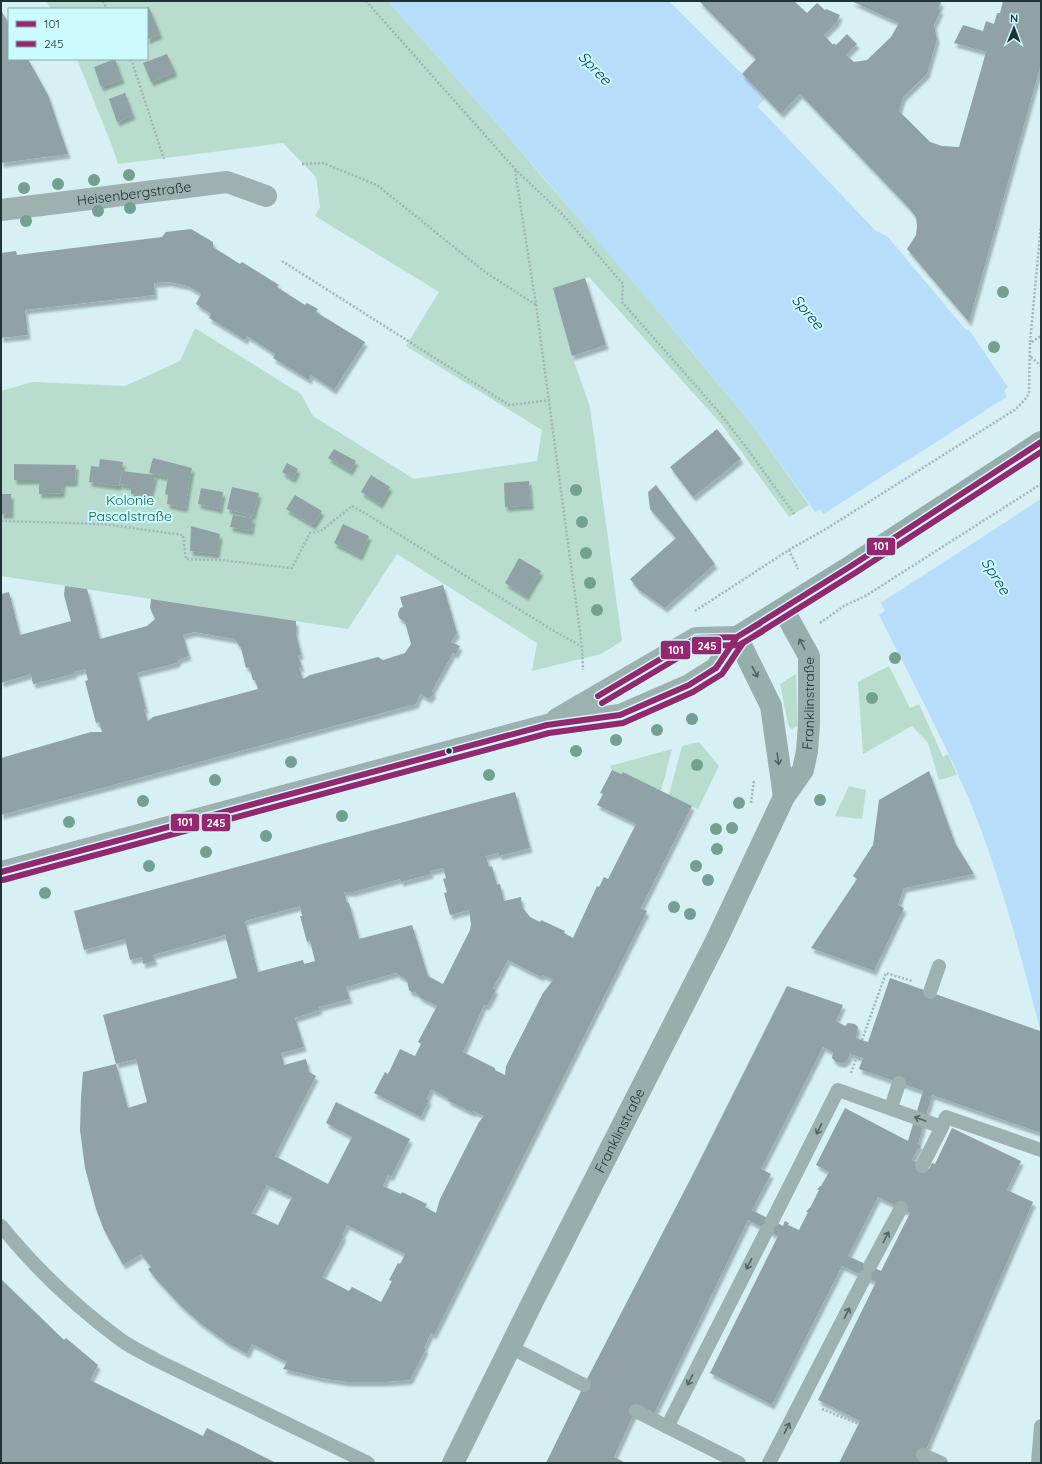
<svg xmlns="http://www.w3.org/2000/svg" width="1042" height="1464" viewBox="0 0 1042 1464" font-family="Quicksand,sans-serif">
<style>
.green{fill:#b8ddcf}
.water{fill:#b8ddfb}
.pier{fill:#d7f0f3}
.building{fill:#90a2a6;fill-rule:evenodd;filter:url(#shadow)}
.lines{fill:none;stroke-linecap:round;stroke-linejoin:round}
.path{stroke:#a2b4b6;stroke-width:2.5;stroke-dasharray:2 2;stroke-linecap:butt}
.service{stroke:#9db1b0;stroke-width:14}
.minor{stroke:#9db1b0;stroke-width:22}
.tertiary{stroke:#9db1b0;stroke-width:22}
.secondary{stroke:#96afad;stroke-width:22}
.bus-1-casing{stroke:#cbfaff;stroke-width:9}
.bus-2-casing{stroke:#cbfaff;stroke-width:9}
.bus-1{stroke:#95276e;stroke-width:6}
.bus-2{stroke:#95276e;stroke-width:6}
.tree{fill:#72a091}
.oneway{stroke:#4f6564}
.oneway2{stroke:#526566}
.bus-dot{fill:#203334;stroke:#cbfaff;stroke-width:1.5}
.labels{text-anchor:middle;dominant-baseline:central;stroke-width:4;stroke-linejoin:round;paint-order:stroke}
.street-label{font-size:14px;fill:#203334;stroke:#cbfaff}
.park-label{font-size:14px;fill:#205f41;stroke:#cbfaff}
.water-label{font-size:15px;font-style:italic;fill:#09395e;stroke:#cbfaff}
.line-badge{stroke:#cbfaff;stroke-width:1.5}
.badge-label{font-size:11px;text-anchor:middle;font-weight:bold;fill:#fff}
</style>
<defs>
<filter id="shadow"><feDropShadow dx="2.5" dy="4.5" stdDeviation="1" flood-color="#0004"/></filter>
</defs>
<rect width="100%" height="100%" fill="#d7f0f3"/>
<path class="green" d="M46 1H388L509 137 545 180 624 270 754 427 809 505 789 517 722 425 589 277 554 288 572 356 590 407 622 641 601 654 532 671 537 643 397 554 348 629 1 576V391L32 382 125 386 180 361 195 328 301 394 313 416 414 479 537 461 542 430 406 346 439 292 315 216 320 207 316 177 283 143 118 164 112 146 77 59H147V9H51Z
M889 666 910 708 919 704 943 757 948 754 957 775 939 780 928 743 912 726 863 754 858 682Z
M796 674 798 726 792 729 790 728 788 724 780 684Z
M699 742 719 766 698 809 669 795 682 746Z
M672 749 661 791 623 772 621 774 612 770 610 766Z
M849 786 866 790 862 819 835 816Z"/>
<path class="water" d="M388 1H669L742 74 765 99 757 106 875 230 888 237 966 330H969L1008 387 1004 391 1041 455V1033C1021 957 1002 882 973 809 946 743 911 679 879 615L885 610 820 509 815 512 754 427 689 348 509 137Z"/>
<path class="pier" d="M1008 396 1041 451V499L879 604 822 515Z"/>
<path class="building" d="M699 1H794L807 13 817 3 825 10 826 9 840 15 837 22 824 35 833 45 834 43 836 45 847 34 857 44 846 55 854 62 867 60 891 37 899 23 851 1H940L941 3 938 9 941 10 934 25 937 39 927 74 903 97 899 111 930 142 942 146 959 147 986 52 954 43 963 25 983 31 986 21 994 24 997 13H1000L1003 1H1041V64L969 322 907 249 916 235 917 226 916 217 909 208 800 94 781 114 742 74 756 59Z
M149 7 160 34 147 40V9H144Z
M1 10 9 24V59H28L48 95 68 154 1 163Z
M167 54 175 72 151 82 143 63Z
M115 59 122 79 101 87 94 67Z
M125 93 133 115 117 122 109 99Z
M191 229 213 242V247L240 264 242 262 279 285 277 287 305 305 307 303 318 309 316 312 365 342 334 390 311 375 309 380 273 358 275 354 247 336 245 340 209 318 211 314 196 304 201 294 188 286 169 282 154 283 155 295 25 310 28 335 1 338V253L16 251 17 255 162 237 166 232Z
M585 278 606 345 572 356 553 288Z
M717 429 741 459 693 497 670 467Z
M334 449 356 461 350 471 328 458Z
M153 458 192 468 185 508 167 504 168 495 165 494 168 477 149 473Z
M100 459 123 462 119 486 89 482 91 466 99 467Z
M287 463 298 469 293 479 282 472Z
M14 464 76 465 75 482H63L62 493 39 494V480H14Z
M122 471 155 475 150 497 131 494V486L120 484Z
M371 475 390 487 380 504 361 492Z
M529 481 531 505 505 507 504 483Z
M656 485 715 564 665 608 639 590 630 579 676 538 650 509 648 492Z
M232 487 259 493 253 516 227 509Z
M201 488 223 492 220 509 198 504Z
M1 494H11V514H1Z
M295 495 322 511 313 525 286 509Z
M233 515 253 518 251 531 230 527Z
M343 524 369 536 360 556 334 543Z
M191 526 220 534 217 554 190 551Z
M519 558 541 571 526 596 505 583Z
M443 585 457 633 451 642 460 646 456 654 453 653 432 691 434 693 429 699 420 694 416 704 1 815V758L91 732H102L99 722 96 723 85 681 88 680 85 669 74 672V674L33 684 31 674 1 683V594L9 592 20 635 71 621 64 595 65 586 87 589 100 639 147 626 155 619 150 608 151 599 296 621V634L301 654 298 656 302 667 299 668 303 679 310 675 378 657 383 660 405 653 411 644 405 622 399 618 398 613 400 608 403 607 400 597ZM194 632 234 639 241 648 246 668 249 667 253 680H255L258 689 153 717 148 721 144 710 146 709 137 673 177 663 179 659 189 656 183 635Z
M612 770 621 774 623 772 692 806 641 908 647 911 434 1335 431 1333 424 1348 426 1349 410 1380 384 1382H347L321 1378 283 1369 287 1362 252 1344 247 1354 226 1342 200 1323 180 1305 156 1279 148 1269 151 1267 141 1254 123 1265 104 1230 96 1209 85 1168 80 1130 81 1097 83 1072 116 1064 128 1108 147 1102 136 1059 116 1064 103 1015 237 978 225 935 153 955 155 961 143 964 142 957 130 960 125 939 84 950 74 911 515 792 530 848 499 856V853L486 856 489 867 492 866 497 885 500 884 504 901 521 897 522 907 530 917 540 922 541 920 565 931 564 933 573 938 597 886 599 887 604 877 608 879 636 824 597 805 603 794 600 793ZM443 868 446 878 443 879 447 892 444 893 450 915 469 910 471 924 470 930 443 984 428 976 412 925 359 939 349 903H347L344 892H353L400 879 401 882 431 874 430 871ZM300 906 302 916H300L307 942 310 941 315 961 304 964 303 960 258 972 245 921ZM508 960 541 977 543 975 553 980 543 993 506 1066 505 1075 495 1070V1068L463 1052 484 1005 487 1006 496 990 493 988ZM396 973 407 980 409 990 413 993 415 992 421 998 437 1006 418 1042 421 1044 415 1056 400 1049 388 1074 385 1072 374 1093 421 1117 429 1100 427 1099 431 1089 449 1099 447 1100 473 1113V1111L484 1116 479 1122 440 1199 436 1213 425 1207 427 1204 402 1192 401 1194 383 1186 388 1175 391 1177 410 1139 336 1102 326 1123 352 1137 328 1184 275 1156 316 1076 309 1072 306 1059 284 1065 281 1053 304 1047 295 1018 320 1010 319 1007 350 999 346 987ZM267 1185 292 1197 278 1225 252 1213ZM347 1225 405 1254 400 1264 398 1263 389 1280 392 1281 381 1302 352 1287 349 1291 322 1277 344 1236 342 1235Z
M929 771 955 843 974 874 904 888 898 905 904 908 874 971 811 948 857 879 853 876 873 845 879 800Z
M890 978 1040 1031 1041 1034V1133L932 1095 918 1144 921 1145 920 1148H918L912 1160 929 1169 932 1163 935 1164 952 1128 1021 1161 1007 1190 1033 1202 927 1448H925L920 1460 925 1463H839L860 1421 818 1400 876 1282 842 1266 772 1405 710 1373 778 1236 748 1220 654 1414 638 1405 614 1457 626 1463H546L587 1379 692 1176 787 986 843 1005 836 1021 845 1026 848 1023 855 1024 858 1027 856 1038 868 1042ZM823 1047 833 1052 832 1058 836 1062 841 1063H844L848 1059 850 1054 863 1058 859 1069 923 1091 908 1141 845 1108 816 1165 829 1172 821 1186H820L817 1190H819L810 1208H809L806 1212H808L799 1230 788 1225 789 1223 785 1221 783 1226 752 1210 771 1174 761 1169ZM878 1197 910 1213 881 1271 848 1256Z
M1 1279 64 1340 66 1338 98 1365 90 1380 203 1436 207 1428 276 1463H1Z"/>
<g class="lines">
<path class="path" d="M103 1 107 9
M366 1 515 169 563 215 623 284 622 302 718 411 743 443 795 515
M131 59 164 159
M302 164 323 163 377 185 485 272 536 305
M515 170 536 305 582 647 583 670
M282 261 509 405 550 400
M1030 342 1041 225
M1031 357 1041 366
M1 521 103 524 183 535 186 559 220 560 292 568 310 533 321 531 352 506 368 515 549 628 582 647
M789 550 798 569
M695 611 792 548 826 529 1016 409 1027 397 1029 392 1030 343 1041 336
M820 623 844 606 867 595 1041 484
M751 803 754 780
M862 1040 886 973 912 981
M851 1073 857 1056
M822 1409 859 1424"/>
<path class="service" d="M930 992 939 966
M891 1108 899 1083
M942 1127 946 1117 1041 1150
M772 1221 838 1090 942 1127 922 1166
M1 1226C36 1269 76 1307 121 1340 132 1348 144 1353 156 1360L368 1463
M870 1266 901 1208
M512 1348 584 1385
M636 1411 739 1463
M667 1427 767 1230
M923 1455 941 1463
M769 1463 865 1277
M1038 1463 1041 1426"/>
<path class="minor" id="s1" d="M1 210 227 182 266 196"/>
<path class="tertiary" d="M557 719 696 638 737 637
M1 872 547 725 620 715 689 685 716 668 737 637"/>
<g class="secondary">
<path d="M784 797 771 706 737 637 851 566 1041 442"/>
<path id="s2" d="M453 1463 533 1301 716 941 784 797 803 770 807 751 809 724V656L783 609"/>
</g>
<defs>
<path id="bus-1" d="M598 696 696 638 737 637 759 624
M1 872 547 725 620 715 689 685 716 668 737 637 851 566 1041 442"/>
<path id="bus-2" d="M602 703 698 646 739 645 763 631
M3 880 549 733 623 723 693 692 722 674 743 643 855 573 1041 452"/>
</defs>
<use href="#bus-1" class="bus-1-casing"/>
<use href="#bus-2" class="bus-2-casing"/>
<use href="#bus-1" class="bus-1"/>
<use href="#bus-2" class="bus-2"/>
</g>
<g class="tree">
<circle cx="129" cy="175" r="6"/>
<circle cx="94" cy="180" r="6"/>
<circle cx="58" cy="184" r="6"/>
<circle cx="24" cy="188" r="6"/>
<circle cx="130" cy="208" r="6"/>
<circle cx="98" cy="211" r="6"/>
<circle cx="26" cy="221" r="6"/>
<circle cx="1003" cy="292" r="6"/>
<circle cx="994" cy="347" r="6"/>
<circle cx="576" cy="490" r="6"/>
<circle cx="582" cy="522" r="6"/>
<circle cx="586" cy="553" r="6"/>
<circle cx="590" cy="583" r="6"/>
<circle cx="597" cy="610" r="6"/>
<circle cx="895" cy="658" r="6"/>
<circle cx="872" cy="698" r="6"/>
<circle cx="692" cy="719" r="6"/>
<circle cx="657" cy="730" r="6"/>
<circle cx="616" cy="740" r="6"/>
<circle cx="576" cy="751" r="6"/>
<circle cx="291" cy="762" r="6"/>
<circle cx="697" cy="765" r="6"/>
<circle cx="489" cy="775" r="6"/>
<circle cx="215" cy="780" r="6"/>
<circle cx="820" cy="800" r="6"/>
<circle cx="143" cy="801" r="6"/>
<circle cx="739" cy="803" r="6"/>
<circle cx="342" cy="816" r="6"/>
<circle cx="69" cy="822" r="6"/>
<circle cx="732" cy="828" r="6"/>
<circle cx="716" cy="829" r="6"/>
<circle cx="266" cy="836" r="6"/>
<circle cx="717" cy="849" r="6"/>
<circle cx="206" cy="852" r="6"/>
<circle cx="149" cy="866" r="6"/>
<circle cx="696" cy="866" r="6"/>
<circle cx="708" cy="880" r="6"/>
<circle cx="45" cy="893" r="6"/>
<circle cx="674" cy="907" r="6"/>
<circle cx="690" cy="914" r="6"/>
</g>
<defs><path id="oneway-shaft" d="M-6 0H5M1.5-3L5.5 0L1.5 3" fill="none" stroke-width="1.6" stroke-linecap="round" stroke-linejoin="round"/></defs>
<g class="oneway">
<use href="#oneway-shaft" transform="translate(802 644) rotate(-118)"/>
<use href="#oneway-shaft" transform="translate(755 672) rotate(63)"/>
<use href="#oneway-shaft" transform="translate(778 759) rotate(82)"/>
</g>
<g class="oneway2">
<use href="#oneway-shaft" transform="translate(920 1119) rotate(-160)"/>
<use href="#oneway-shaft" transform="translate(819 1129) rotate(117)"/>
<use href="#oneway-shaft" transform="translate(886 1237) rotate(-63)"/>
<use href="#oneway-shaft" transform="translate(749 1264) rotate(117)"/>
<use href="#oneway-shaft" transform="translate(847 1313) rotate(-63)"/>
<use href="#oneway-shaft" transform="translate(690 1380) rotate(117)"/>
<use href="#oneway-shaft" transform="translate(787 1428) rotate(-63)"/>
</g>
<circle class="bus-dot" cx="449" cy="751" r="3.5"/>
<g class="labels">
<g class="street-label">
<text stroke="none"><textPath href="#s1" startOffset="134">Heisenbergstraße</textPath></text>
<text stroke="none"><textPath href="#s2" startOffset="844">Franklinstraße</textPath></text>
<text stroke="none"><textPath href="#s2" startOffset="372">Franklinstraße</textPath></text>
</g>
<g class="park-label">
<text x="130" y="500">Kolonie<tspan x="130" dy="16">Pascalstraße</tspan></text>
</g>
<g class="water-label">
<text transform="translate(595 68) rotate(46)">Spree</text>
<text transform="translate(808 312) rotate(50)">Spree</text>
<text transform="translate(996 576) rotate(58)">Spree</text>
</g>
</g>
<g class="line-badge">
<rect x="866" y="537" width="30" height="19" rx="4" fill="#95276e"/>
<rect x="691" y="636" width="31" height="19" rx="4" fill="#95276e"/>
<rect x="660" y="640" width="31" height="20" rx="4" fill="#95276e"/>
<rect x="170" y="813" width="30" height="19" rx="4" fill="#95276e"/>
<rect x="201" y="813" width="30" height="19" rx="4" fill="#95276e"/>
</g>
<g class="badge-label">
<text x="881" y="550">101</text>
<text x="707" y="650">245</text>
<text x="676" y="654">101</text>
<text x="185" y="826">101</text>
<text x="216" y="827">245</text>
</g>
<rect width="1042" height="1464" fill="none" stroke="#203334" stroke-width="4"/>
<rect x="8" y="8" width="140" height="52" fill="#cbfaff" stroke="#87aaae"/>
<rect x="16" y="21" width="20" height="6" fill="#95276e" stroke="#87aaae"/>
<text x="44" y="28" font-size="12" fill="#203334">101</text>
<rect x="16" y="41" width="20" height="6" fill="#95276e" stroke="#87aaae"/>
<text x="44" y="48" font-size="12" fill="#203334">245</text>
<g transform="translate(1014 28) rotate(1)" stroke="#cbfaff" stroke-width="3" paint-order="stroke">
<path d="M0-3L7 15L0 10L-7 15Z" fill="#203334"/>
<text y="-6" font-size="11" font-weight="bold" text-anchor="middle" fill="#203334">N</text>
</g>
</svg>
